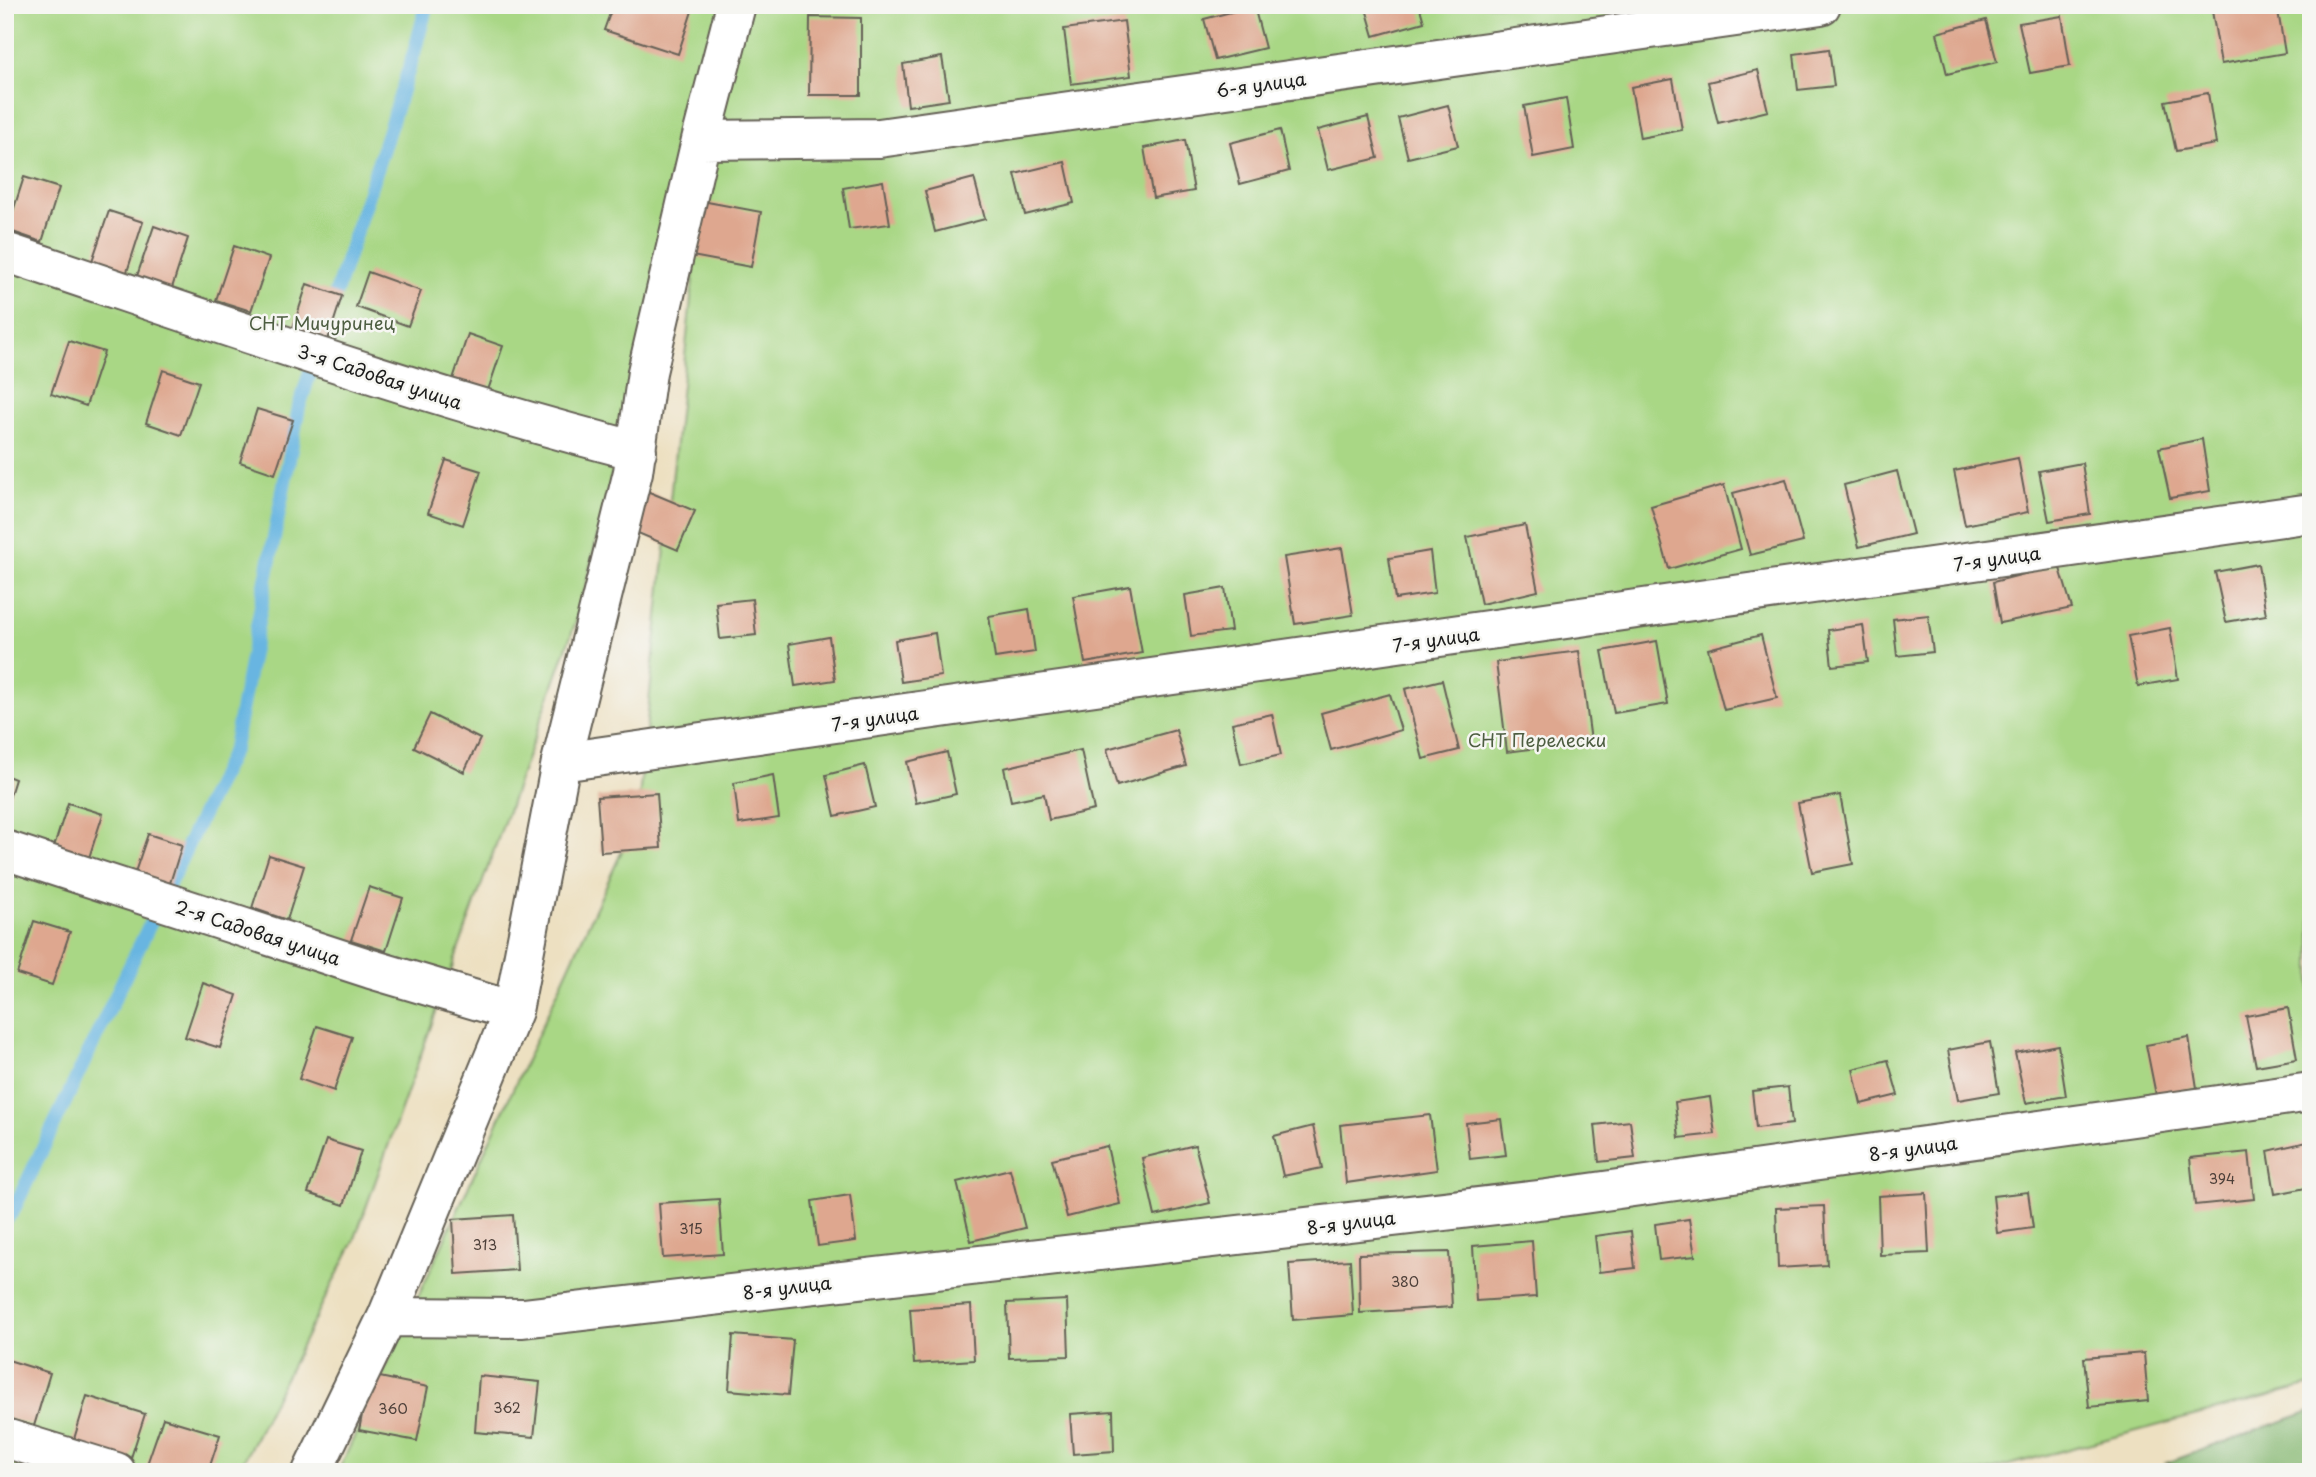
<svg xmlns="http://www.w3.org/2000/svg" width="2316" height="1477" viewBox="0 0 2316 1477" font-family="'Playpen Sans',sans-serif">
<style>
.green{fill:#a9d785;stroke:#627a50;stroke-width:2}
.forest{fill:#86b872;stroke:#516a47;stroke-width:2}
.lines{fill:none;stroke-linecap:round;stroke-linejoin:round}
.stream{stroke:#67b5e1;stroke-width:14}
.building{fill:#dea78f}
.minor-casing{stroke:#656156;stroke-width:42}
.minor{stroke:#fff;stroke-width:38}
.labels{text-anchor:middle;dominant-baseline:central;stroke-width:5;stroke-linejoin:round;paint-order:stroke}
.number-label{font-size:14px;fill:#4c3f39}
.street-label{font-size:18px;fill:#1c1c1c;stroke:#f6f6f2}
.park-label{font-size:18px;fill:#4d5d41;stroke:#f6f6f2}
</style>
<rect width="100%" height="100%" fill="#f6f6f2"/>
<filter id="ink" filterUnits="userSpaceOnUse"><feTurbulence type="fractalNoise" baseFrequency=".0143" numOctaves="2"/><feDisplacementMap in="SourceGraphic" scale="14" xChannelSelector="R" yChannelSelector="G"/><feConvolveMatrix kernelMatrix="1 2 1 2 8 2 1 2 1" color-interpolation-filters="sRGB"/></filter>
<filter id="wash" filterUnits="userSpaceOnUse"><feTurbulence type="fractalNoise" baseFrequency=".00686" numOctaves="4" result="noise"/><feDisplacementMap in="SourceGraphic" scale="28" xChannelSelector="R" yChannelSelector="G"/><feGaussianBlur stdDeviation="1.57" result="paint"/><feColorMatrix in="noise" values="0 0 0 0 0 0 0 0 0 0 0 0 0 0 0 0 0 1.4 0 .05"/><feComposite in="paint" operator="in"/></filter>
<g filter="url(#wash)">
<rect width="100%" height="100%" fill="#ede0c1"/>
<path class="green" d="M5 5H722L580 610 354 1241 238 1472H5Z
M736 5H2311V1385L1982 1472H338L637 818 712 96Z"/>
<path class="forest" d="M2311 1411V1469L2304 1472H2188L2166 1463Z"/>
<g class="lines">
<path class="stream" d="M330 311 414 53 427 5
M5 1220 13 1211 234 748 299 407 315 357"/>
</g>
<g id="blocks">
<path class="building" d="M613 5H694L678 54 604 30Z
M1365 5H1419L1424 22 1374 36Z
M2211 5H2277L2285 53 2221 64Z
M1254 6 1265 48 1215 60 1204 19Z
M2062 16 2070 66 2030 73 2019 23Z
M810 17 861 18V95H809Z
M1986 20 1997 62 1947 74 1937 33Z
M1124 21 1131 76 1071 84 1064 29Z
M1829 49 1834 86 1798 90 1794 54Z
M942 57 949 100 908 106 903 64Z
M1758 70 1768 111 1718 123 1708 82Z
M1673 79 1682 130 1640 138 1631 87Z
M2208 93 2216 144 2176 151 2165 101Z
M1566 98 1574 149 1533 157 1524 106Z
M1448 105 1458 146 1408 158 1398 118Z
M1368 117 1378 158 1328 170 1318 130Z
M1280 130 1289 171 1240 184 1230 143Z
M1185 140 1194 191 1153 198 1144 148Z
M1065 162 1074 203 1025 215 1015 174Z
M24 177 59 188 42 242 7 230Z
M974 178 985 219 935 232 925 191Z
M883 181 890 224 849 229 843 188Z
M702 201 761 212 751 267 692 256Z
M109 211 143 222 126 275 91 264Z
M154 226 188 238 171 291 136 279Z
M234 246 269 258 251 311 216 300Z
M368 272 421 291 408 326 356 307Z
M307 284 342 296 325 349 290 337Z
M468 334 503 346 485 399 450 388Z
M69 341 104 352 86 406 51 394Z
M163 370 199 382 181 435 146 423Z
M257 409 293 420 275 474 240 462Z
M2202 439 2210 491 2170 498 2159 448Z
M2018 458 2028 512 1965 525 1954 471Z
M446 460 481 471 463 525 428 513Z
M2082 463 2090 514 2049 521 2039 471Z
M1897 471 1913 534 1859 547 1844 485Z
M1786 479 1803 542 1750 555 1733 493Z
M1724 485 1741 549 1669 569 1651 506Z
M647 491 695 511 678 550 631 530Z
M1525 525 1538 591 1481 604 1467 537Z
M1342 548 1353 615 1295 624 1284 557Z
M1430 551 1435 593 1395 599 1389 558Z
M2258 564 2266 615 2226 622 2215 572Z
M2059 565 2072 608 2000 623 1993 582Z
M1130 586 1142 653 1085 663 1073 596Z
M1225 588 1231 631 1191 636 1185 595Z
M752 599 756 635 720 639 716 603Z
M1029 609 1035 652 995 658 989 616Z
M1928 615 1933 652 1897 656 1893 619Z
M1863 625 1868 662 1832 666 1828 630Z
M2170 628 2178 679 2138 686 2128 636Z
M935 633 941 676 901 682 895 640Z
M1761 635 1777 698 1724 710 1708 649Z
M829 637 835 680 795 686 789 644Z
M1657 641 1668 704 1614 713 1602 651Z
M1579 651 1591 741 1507 752 1496 662Z
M1442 680 1459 750 1423 759 1405 689Z
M1390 694 1401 730 1331 750 1321 713Z
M430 714 480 739 464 772 414 747Z
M1272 714 1281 755 1241 764 1232 723Z
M1176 730 1186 766 1117 786 1107 749Z
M1081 750 1094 810 1049 820 1044 794 1011 801 1004 768Z
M947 752 956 794 916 803 907 762Z
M865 765 875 807 835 816 826 775Z
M5 775 15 779 6 808H5Z
M773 775 779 818 739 824 734 783Z
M657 793 661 848 601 852 597 797Z
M1840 795 1853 864 1812 872 1798 803Z
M68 803 103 814 86 867 51 856Z
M148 834 182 845 165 899 130 887Z
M269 855 304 866 287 920 252 908Z
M369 887 403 898 386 951 351 940Z
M34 921 70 932 52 985 17 974Z
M203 983 237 995 220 1048 185 1037Z
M2288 1008 2297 1059 2256 1066 2246 1016Z
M317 1026 352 1037 334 1091 299 1079Z
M2189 1037 2197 1088 2156 1095 2146 1045Z
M1990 1042 1999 1093 1958 1100 1948 1050Z
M2058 1045 2066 1096 2026 1103 2015 1053Z
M1888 1060 1898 1095 1861 1104 1853 1069Z
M1788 1087 1792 1124 1756 1128 1752 1091Z
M1710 1097 1715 1134 1679 1138 1675 1102Z
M1430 1115 1437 1170 1346 1183 1340 1125Z
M1501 1119 1506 1155 1470 1159 1466 1123Z
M1630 1121 1635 1158 1599 1162 1595 1125Z
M1313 1126 1322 1168 1283 1176 1274 1136Z
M326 1140 361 1151 344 1205 308 1193Z
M2311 1141V1187L2275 1194 2268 1151Z
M1195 1145 1210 1203 1155 1216 1142 1158Z
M1107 1146 1120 1204 1067 1217 1052 1159Z
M2249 1152 2254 1199 2195 1205 2190 1158Z
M1010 1169 1025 1228 971 1241 957 1182Z
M2028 1192 2033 1228 1997 1233 1993 1196Z
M1926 1193 1929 1253 1880 1255 1878 1196Z
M850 1195 856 1241 818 1246 812 1201Z
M719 1199 723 1254 663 1258 659 1203Z
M1824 1206 1827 1265 1778 1268 1776 1208Z
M513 1215 517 1270 456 1274 453 1219Z
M1689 1219 1695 1256 1659 1260 1655 1224Z
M1631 1231 1635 1268 1599 1272 1595 1236Z
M1532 1241 1536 1297 1476 1301 1473 1246Z
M1449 1252 1452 1307 1360 1313 1359 1254Z
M1350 1260 1353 1315 1293 1320 1289 1264Z
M1067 1300 1069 1356 1009 1358 1007 1303Z
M971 1305 974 1360 914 1364 910 1309Z
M733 1335 793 1340 788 1395 729 1390Z
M2144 1353 2148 1401 2089 1407 2084 1358Z
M5 1359 50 1373 34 1426 5 1418Z
M370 1375 428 1387 417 1441 359 1430Z
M479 1376 540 1382 534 1437 475 1432Z
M87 1396 145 1414 128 1467 71 1449Z
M1113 1411 1114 1451 1073 1454 1070 1414Z
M163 1418 220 1435 208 1472 145 1470Z"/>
</g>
</g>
<g filter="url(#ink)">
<use href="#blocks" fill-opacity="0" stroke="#656156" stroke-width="2"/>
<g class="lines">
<defs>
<path id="minor" d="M701 140 879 138 1821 5
M5 252C215 322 423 396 637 451
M561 762 2311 513
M5 850 371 969 513 1011
M387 1317 523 1318 1547 1199 2311 1092
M5 1438 116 1472
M312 1472 387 1317 513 1011 561 762 633 472 647 372 701 140 736 5"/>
</defs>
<use href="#minor" class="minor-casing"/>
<use href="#minor" class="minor"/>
</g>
</g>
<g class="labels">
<g class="number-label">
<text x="2222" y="1178">394</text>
<text x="691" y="1228">315</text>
<text x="485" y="1244">313</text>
<text x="1405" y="1281">380</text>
<text x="507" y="1407">362</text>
<text x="393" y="1408">360</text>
</g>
<g class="street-label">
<text transform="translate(1261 84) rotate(-8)">6-я улица</text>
<text transform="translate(380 376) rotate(18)">3-я Садовая улица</text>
<text transform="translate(1997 558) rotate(-8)">7-я улица</text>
<text transform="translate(1436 639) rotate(-8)">7-я улица</text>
<text transform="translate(875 718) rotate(-8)">7-я улица</text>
<text transform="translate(258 932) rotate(18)">2-я Садовая улица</text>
<text transform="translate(1913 1148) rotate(-8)">8-я улица</text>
<text transform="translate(1351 1222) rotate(-7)">8-я улица</text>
<text transform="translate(787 1287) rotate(-7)">8-я улица</text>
</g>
<g class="park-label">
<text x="322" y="322">СНТ Мичуринец</text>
<text x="1537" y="739">СНТ Перелески</text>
</g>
</g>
<rect width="2316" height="1477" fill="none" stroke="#f6f6f2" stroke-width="28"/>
</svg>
